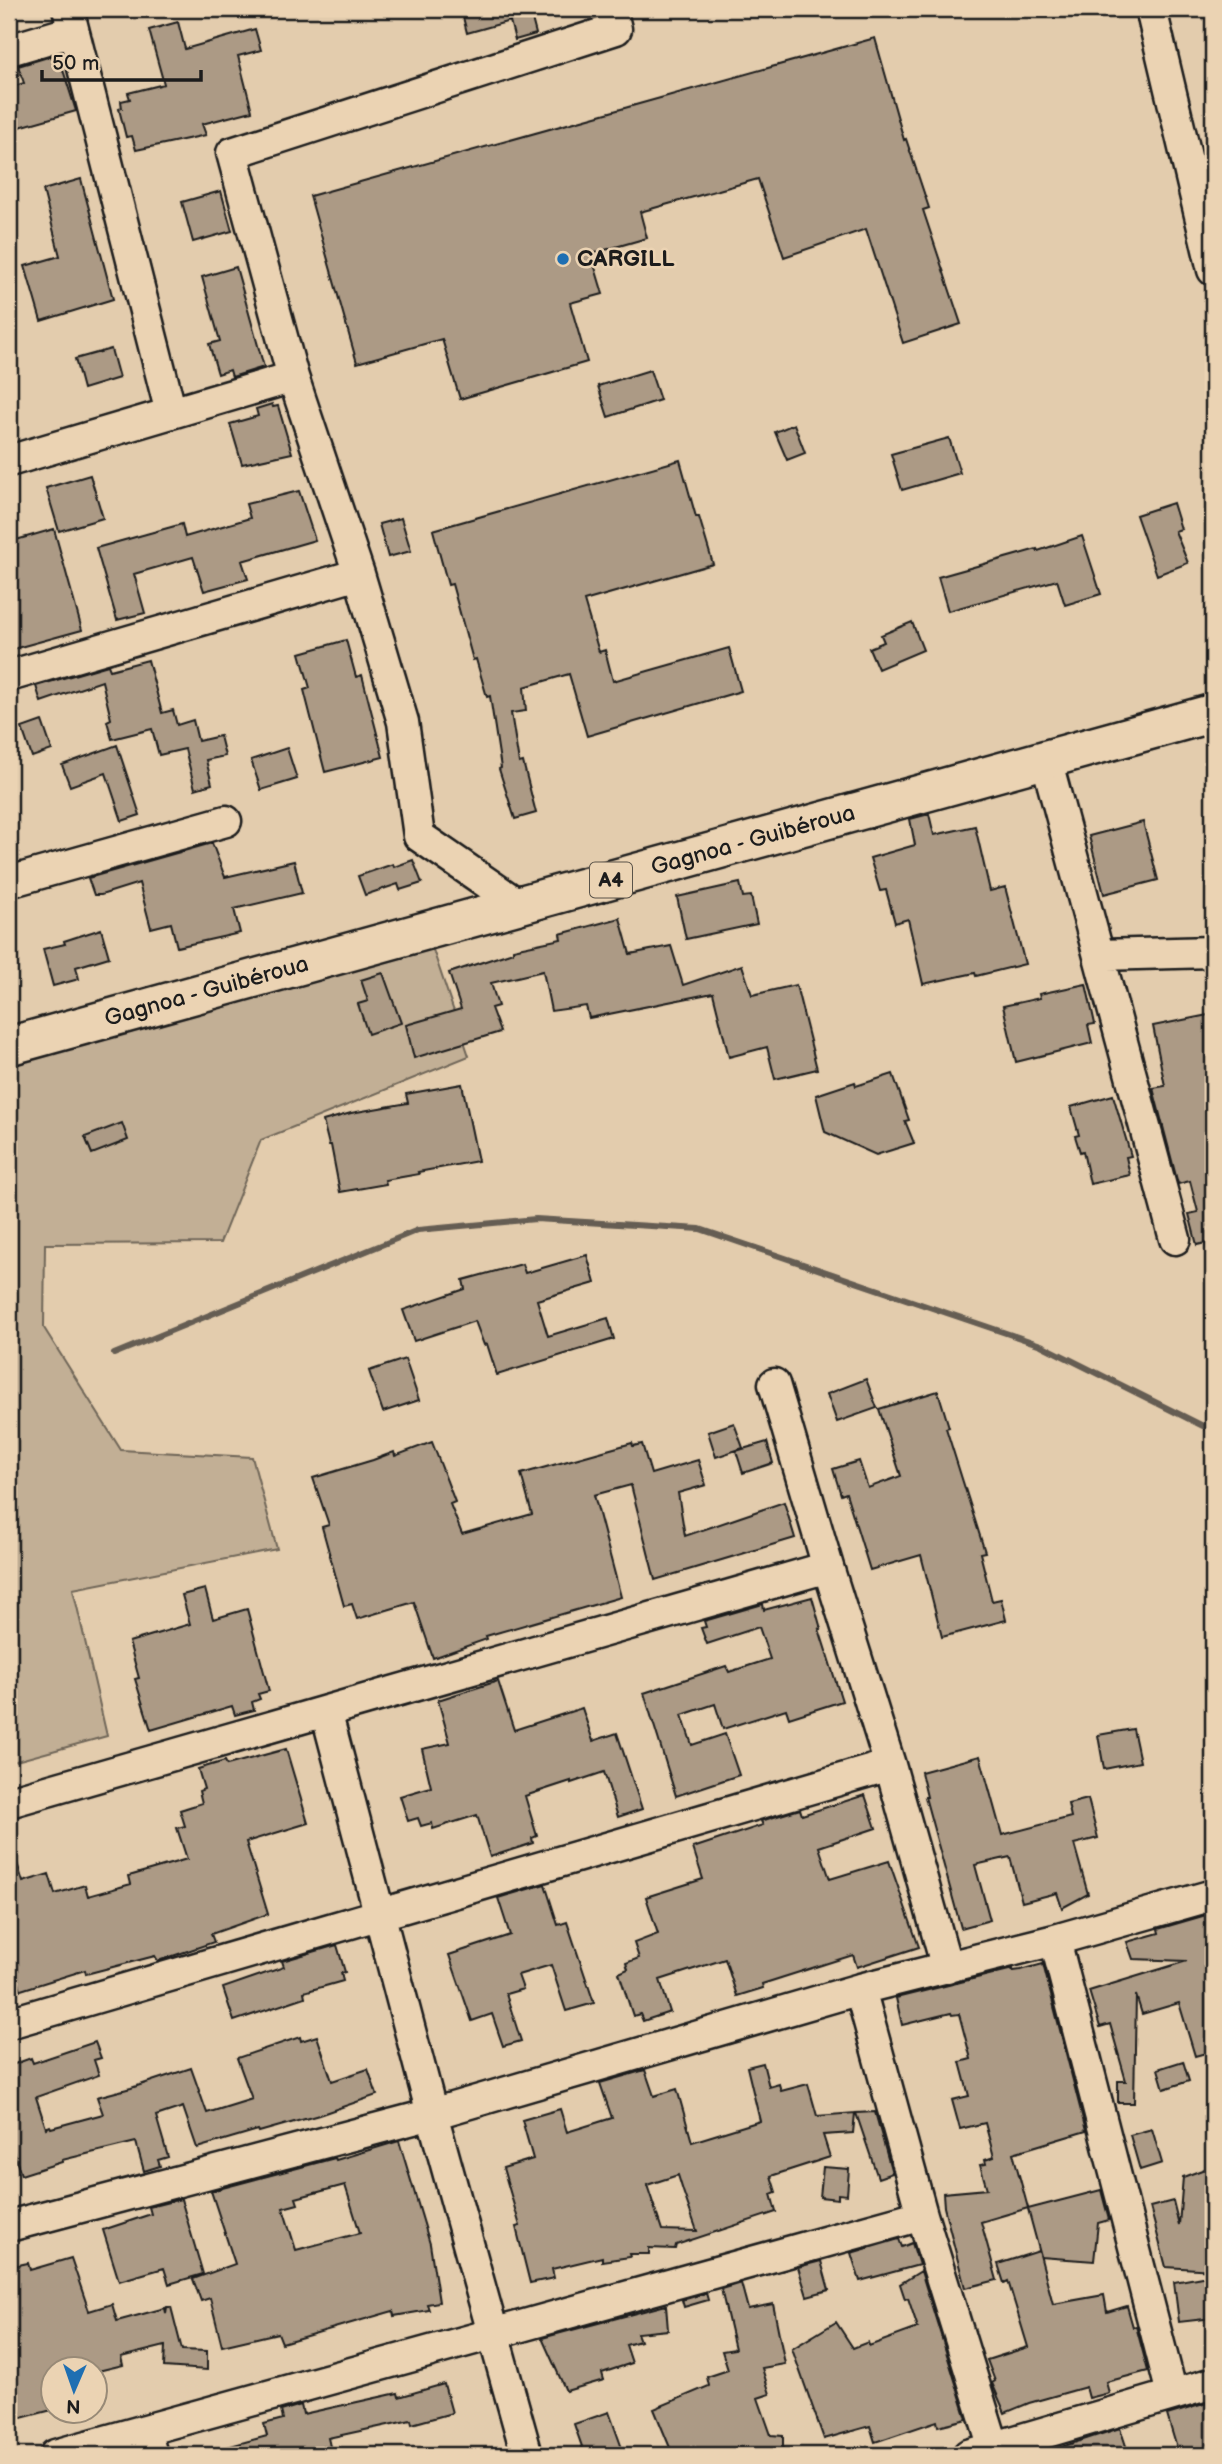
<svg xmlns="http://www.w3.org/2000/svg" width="1222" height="2464" viewBox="0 0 1222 2464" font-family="'Balsamiq Sans',sans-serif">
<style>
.green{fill:#c2af95;stroke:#6f6658;stroke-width:2}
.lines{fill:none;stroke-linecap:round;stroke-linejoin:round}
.stream{stroke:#655d52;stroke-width:6}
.building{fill:#ac9a85;stroke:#1c1c1c;stroke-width:2;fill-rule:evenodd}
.minor-casing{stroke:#1c1c1c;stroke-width:35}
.major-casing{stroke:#1c1c1c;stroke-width:42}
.minor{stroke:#ebd3b3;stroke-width:30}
.major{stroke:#ebd3b3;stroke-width:37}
.poi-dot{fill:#1f6fb2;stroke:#ebd3b3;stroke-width:2.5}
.labels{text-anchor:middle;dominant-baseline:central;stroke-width:5;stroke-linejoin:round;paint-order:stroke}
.shield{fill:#ebd3b3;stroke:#5a5349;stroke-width:2}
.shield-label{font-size:21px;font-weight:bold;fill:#1c1c1c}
.poi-label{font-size:23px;font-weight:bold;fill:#1c1c1c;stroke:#ebd3b3;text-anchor:start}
.street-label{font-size:23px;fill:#1c1c1c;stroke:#ebd3b3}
</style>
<rect width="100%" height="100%" fill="#e3ccad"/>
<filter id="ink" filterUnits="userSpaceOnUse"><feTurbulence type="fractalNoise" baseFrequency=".0143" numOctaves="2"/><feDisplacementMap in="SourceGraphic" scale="14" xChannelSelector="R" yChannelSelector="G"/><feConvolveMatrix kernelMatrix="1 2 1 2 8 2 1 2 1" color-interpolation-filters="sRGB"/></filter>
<g filter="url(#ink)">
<path class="green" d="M429 938 469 1056 261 1140 220 1243 45 1244 44 1328 121 1450 252 1457 277 1549 73 1589 107 1736 9 1763V1050Z"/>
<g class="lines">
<path class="stream" d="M114 1354 418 1230 536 1219 700 1229 1041 1345 1213 1431"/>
</g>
<path class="building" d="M461 9H535L536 14 531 15 536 34 515 40 510 21 467 33Z
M178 22 185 49 255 29 261 50 238 56 252 111 202 124 206 135 136 150 132 136 126 137 119 109 122 108 121 101 130 99 128 93 164 84 149 30Z
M875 38 904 140 906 139 929 208 923 210 961 324 903 343 866 229 784 257 758 179 640 212 647 238 591 254 603 294 570 303 587 362 460 399 442 339 357 363 310 196Z
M58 54 76 111 9 130V88L24 83 18 66Z
M81 179 113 299 41 321 25 266 60 256 43 190Z
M221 191 232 231 193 242 182 202Z
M236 267 264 367 232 377 230 370 218 374 209 344 220 341 202 277Z
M111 349 119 378 83 389 75 359Z
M650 370 660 400 608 417 598 386Z
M272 404 273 407 278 406 292 453 242 464 230 424 258 416 256 409Z
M794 424 805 453 787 460 775 432Z
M949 438 960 473 902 490 891 454Z
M680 460 696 517H699L713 564 584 601 599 652 605 650 613 681 729 648 741 691 587 736 569 674 524 687 526 711 511 713 519 763 523 762 536 813 515 819 499 769 501 768 490 696 487 697 476 659 473 660 452 584 448 585 433 530Z
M90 475 103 518 59 531 46 488Z
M299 491 315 540 242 561 248 579 204 591 193 557 134 574 145 613 117 620 96 548 182 524 185 537 250 518 246 504Z
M1173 503 1181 529 1175 531 1188 563 1157 575 1136 515Z
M401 518 411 551 388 557 379 524Z
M54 529 82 630 13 649 9 633V542Z
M1082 536 1101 594 1065 605 1057 580 948 611 938 577 1037 549 1038 551Z
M912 622 923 650 878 669 869 648 884 642 881 635Z
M346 640 356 677 362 675 383 757 325 772 304 690 310 688 300 653Z
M148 660 162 713 173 710 177 725 193 720 198 741 220 736 225 756 206 760 212 784 195 789 185 749 159 755 152 729 112 739 107 721 111 719 102 681 41 702 36 686 108 665 110 670Z
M42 721 52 750 32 757 22 728Z
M117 745 140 815 122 821 106 773 70 786 62 765Z
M287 748 297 779 261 790 251 760Z
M929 814 934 835 975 826 990 891 1005 887 1025 964 976 976 975 973 923 984 908 919 895 923 886 890 880 891 870 858 915 845 910 819Z
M1143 822 1158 880 1104 894 1089 836Z
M212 843 225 877 294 861 302 893 234 909 240 933 177 947 171 923 151 928 139 883 101 895H94L88 878Z
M413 860 422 883 400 890 398 884 365 895 358 876 393 864 394 867Z
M740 883 743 897 751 896 757 924 686 939 677 897Z
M620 918 630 954 671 946 683 985 742 965 752 995 796 985 817 1069 775 1079 767 1047 729 1057 713 993 589 1018 586 1006 551 1011 543 971 491 983 498 1006 491 1008 500 1032 414 1058 406 1025 461 1009 449 973 513 952V949L561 939 560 934Z
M101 929 109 957 76 967 79 979 53 986 43 949 65 944 64 941Z
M383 973 401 1023 368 1034 358 1004 368 1001 361 980Z
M1086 984 1095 1024 1088 1025 1092 1043 1016 1062 1003 1006 1040 998 1039 994Z
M1213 1014V1101L1208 1102 1213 1129V1248L1207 1249 1206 1243 1197 1245 1189 1214 1198 1212 1190 1181 1178 1184 1153 1088 1165 1086 1153 1026Z
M893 1074 909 1120 905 1121 914 1143 876 1155 825 1132 816 1095 855 1082 856 1086Z
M462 1084 478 1161 418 1172 419 1174 385 1180 386 1184 340 1192 331 1145H329L323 1121 351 1113 408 1103 406 1094Z
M1113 1095 1131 1156 1126 1157 1130 1175 1090 1184 1083 1151 1080 1152 1075 1136 1079 1135 1071 1107Z
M122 1123 128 1140 92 1154 85 1137Z
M587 1255 595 1283 537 1300 548 1336 608 1318 614 1339 497 1375 487 1344 484 1345 475 1321 414 1341 403 1310 465 1289 463 1280 522 1264 525 1273Z
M405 1359 419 1400 383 1412 369 1371Z
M866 1379 877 1408 837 1422 827 1394Z
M938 1391 949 1427 946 1428 985 1552 980 1553 992 1601 1001 1599 1006 1620 942 1637 921 1555 870 1570 846 1493 841 1495 833 1469 859 1461 868 1488 901 1476 879 1409Z
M734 1423 743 1448 716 1457 708 1432Z
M432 1442 455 1502 450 1504 462 1534 532 1514 521 1474 632 1443 633 1446 642 1444 651 1474 698 1460 706 1485 678 1493 685 1536 784 1502 795 1538 655 1580 631 1485 594 1495 621 1597 486 1636 487 1639 433 1658 414 1602 357 1619 352 1604 344 1606 322 1527 329 1525 313 1478 373 1460 394 1452 395 1456Z
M767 1442 773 1463 743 1473 736 1451Z
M205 1589 213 1619 247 1609 269 1691 258 1694 260 1699 252 1702 254 1710 235 1715 232 1706 151 1730 135 1679 139 1678 129 1642 190 1624 182 1595Z
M812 1597 821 1629H819L842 1701 789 1718 786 1709 723 1729 715 1704 682 1715 692 1745 725 1734 739 1775 676 1796 644 1693 726 1666 729 1672 770 1659 759 1627 707 1644 701 1628 706 1627 704 1621 763 1604 764 1610Z
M498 1681 514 1730 582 1708 593 1741 617 1733 642 1809 618 1817 604 1772 571 1783V1781L525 1796 537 1836 532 1838 533 1843 490 1857 477 1815 433 1829 432 1823 421 1826 418 1818 408 1821 400 1796 431 1787 422 1749 450 1743 438 1700Z
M1133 1729 1140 1762 1104 1769 1098 1735Z
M286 1749 308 1823 246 1842 268 1914 211 1934 214 1942 158 1961 155 1956 86 1974 85 1970 21 1990 9 1950V1848L12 1847 23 1882 49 1874 55 1894 85 1885 88 1896 131 1884 129 1876 187 1859 177 1828 185 1826 180 1810 202 1803 199 1791 204 1789 198 1769 225 1761 227 1765Z
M980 1756 1002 1835 1071 1817 1068 1804 1088 1799 1098 1838 1074 1844 1088 1894 1062 1908 1057 1893 1022 1902 1010 1857 975 1865 990 1920 961 1928 925 1797H927L921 1772Z
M865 1795 876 1828 819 1847 830 1879 889 1861 919 1947 857 1967 853 1955 762 1984 763 1988 737 1996 725 1959 660 1980 670 2012 643 2021 640 2014 633 2016 619 1973 628 1969 626 1963 639 1958 634 1943 658 1934 646 1897 703 1879 693 1848 763 1825 761 1821 800 1809 802 1815Z
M545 1884 558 1925 567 1922 594 2003 566 2011 551 1965 518 1975 523 1989 506 1994 521 2041 503 2046 492 2014 472 2021 449 1955 510 1935 498 1898Z
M1213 1913V2051L1195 2056 1179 2003 1142 2014 1136 1995 1134 2103H1118V2081H1126L1110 2024 1100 2027 1089 1991 1187 1961 1133 1959 1127 1942 1159 1933 1158 1929Z
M337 1945 345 1972 341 1973 343 1981 304 1992 305 1997 234 2021 223 1988 284 1967 282 1961Z
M1043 1964 1086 2131 1013 2153 1028 2208 981 2222 997 2280 965 2288 944 2207 943 2193 987 2189 980 2165 986 2164 985 2160 994 2157 985 2123 960 2129 952 2100 969 2096 960 2062 971 2059 959 2014 952 2015 951 2013 902 2025 896 1998 1013 1969V1971L1021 1970Z
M317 2036 332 2081 368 2069 377 2095 319 2115 259 2132 258 2130 197 2148 183 2107 156 2116 168 2157 158 2160 160 2166 144 2171 136 2142 62 2160V2162L21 2175 9 2138V2066L31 2058 33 2063 95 2042 101 2058 94 2060 99 2075 36 2097 46 2128 50 2126 51 2128 103 2114 97 2097 131 2088 191 2068 207 2113 252 2099 237 2058 300 2037 301 2041Z
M1183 2061 1189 2081 1164 2089 1158 2069Z
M763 2063 769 2087 779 2084 781 2091 808 2084 817 2116 855 2113 853 2133 823 2135 830 2157 771 2176 776 2192 771 2194 776 2212 676 2245 675 2249 649 2248V2254H629L630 2257 602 2261V2257L552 2269 554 2278 530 2283 516 2227 520 2226 503 2168 533 2159 522 2120 560 2109 567 2132 612 2118 600 2083 645 2070 654 2096 677 2089 692 2142 760 2121 747 2067ZM678 2175 683 2191 697 2231 662 2230 647 2185Z
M875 2112 892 2173 878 2178 856 2113Z
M1152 2129 1162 2163 1140 2170 1130 2135Z
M399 2141 430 2244 439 2302 427 2304 429 2310 394 2316 393 2311 282 2343 278 2333 222 2346 210 2298 201 2301 193 2279 235 2264 211 2191 335 2158 336 2160ZM345 2185 360 2233 296 2250 283 2208 298 2204 296 2198Z
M1213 2166V2270L1166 2267 1150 2207 1173 2201 1179 2225 1183 2177Z
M823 2167 849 2169 847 2195 838 2194V2199L820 2197Z
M1101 2190 1109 2220 1098 2223 1094 2261 1041 2257 1028 2209Z
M181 2199 203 2274 169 2284 164 2268 119 2281 103 2230 151 2214 149 2207Z
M899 2239 902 2247 912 2243 919 2265 860 2281 851 2253Z
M1039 2251 1053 2304 1104 2295 1107 2312 1127 2306 1133 2327 1136 2326 1148 2371 1106 2382 1109 2393 1089 2398 1086 2387 1029 2403 1005 2413 992 2383 995 2381 987 2360 1028 2347 1008 2281 1004 2283 998 2264Z
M71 2258 89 2311 112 2304 117 2321 165 2308 166 2313 167 2307H171L182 2350 207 2351V2370L164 2367 165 2346 121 2357 123 2365 94 2372V2370H52V2410L21 2418 16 2397 9 2399V2267L28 2263 30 2270Z
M821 2261 829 2290 807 2296 798 2267Z
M921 2271 967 2419 938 2426 937 2421 875 2442 870 2426 824 2439 792 2349 836 2322 853 2348 868 2342 869 2346 918 2328 908 2298 905 2299 900 2284Z
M1213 2275V2318L1179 2322 1174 2282Z
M741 2283 748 2309 773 2304 785 2364 762 2368 770 2394 758 2398 771 2435 783 2436V2452H757L758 2455H673L654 2409 709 2386 707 2377 728 2370 722 2351 735 2349 721 2289Z
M706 2293 708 2300 684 2307 682 2300Z
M666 2305 668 2330 637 2333 640 2341 626 2345 632 2363 602 2373 604 2380 566 2391 542 2338Z
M444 2384 452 2413 412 2424 411 2420 328 2438 332 2455H217L216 2450 267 2436 264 2424 283 2419 281 2411 301 2405 303 2414 398 2393 399 2397Z
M1207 2403 1213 2424V2455H1179L1167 2415Z
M609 2412 623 2451 611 2455H585L574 2424Z
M1120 2428 1129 2455H1046V2452Z"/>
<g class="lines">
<defs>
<path id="minor" d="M68 9 171 413
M1151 9 1213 270
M9 50 73 31
M9 461 293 377
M359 574 293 377 232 153 616 29 611 9
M9 676 359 574 403 722 419 836 519 905
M1046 759 1175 1239
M9 882 226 821
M1099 955 1213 952
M774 1384 828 1567 890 1765 947 1968
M326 1711 432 2114 527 2455
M9 1802 828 1567
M1055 1940 1172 2394
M860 1989 922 2215 994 2448
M9 2023 890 1765
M9 2226 432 2114 860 1989 1055 1940 1213 1895
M145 2430 152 2455
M55 2455 922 2215
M968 2455 1213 2383"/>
<g id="major">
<path id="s1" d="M9 1046 1213 713"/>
</g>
</defs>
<use href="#minor" class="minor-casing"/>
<use href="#major" class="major-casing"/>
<use href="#minor" class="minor"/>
<use href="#major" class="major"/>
</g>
</g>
<circle class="poi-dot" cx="563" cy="259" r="7"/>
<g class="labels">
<rect class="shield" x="590" y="862.5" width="42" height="35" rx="5"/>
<g class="shield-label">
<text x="611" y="880">A4</text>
</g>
<g class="poi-label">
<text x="577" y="259">CARGILL</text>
</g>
<g class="street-label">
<text stroke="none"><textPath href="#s1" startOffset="772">Gagnoa - Guibéroua</textPath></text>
<text stroke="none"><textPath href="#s1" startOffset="205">Gagnoa - Guibéroua</textPath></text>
</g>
</g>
<rect width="1222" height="2464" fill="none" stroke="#ebd3b3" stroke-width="35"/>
<rect x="18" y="18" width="1187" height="2429" fill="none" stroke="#1c1c1c" stroke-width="2.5" filter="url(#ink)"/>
<g transform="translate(74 2390) rotate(182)"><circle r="33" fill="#ebd3b3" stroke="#988a77" stroke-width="2"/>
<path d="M0-5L12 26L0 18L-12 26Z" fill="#1f6fb2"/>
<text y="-10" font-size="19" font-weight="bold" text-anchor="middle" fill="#1c1c1c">N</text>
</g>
<path d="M42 70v10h159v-10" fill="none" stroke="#1c1c1c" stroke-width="3.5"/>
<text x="52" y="70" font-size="21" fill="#1c1c1c" stroke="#ebd3b3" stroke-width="5" paint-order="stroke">50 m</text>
</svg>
